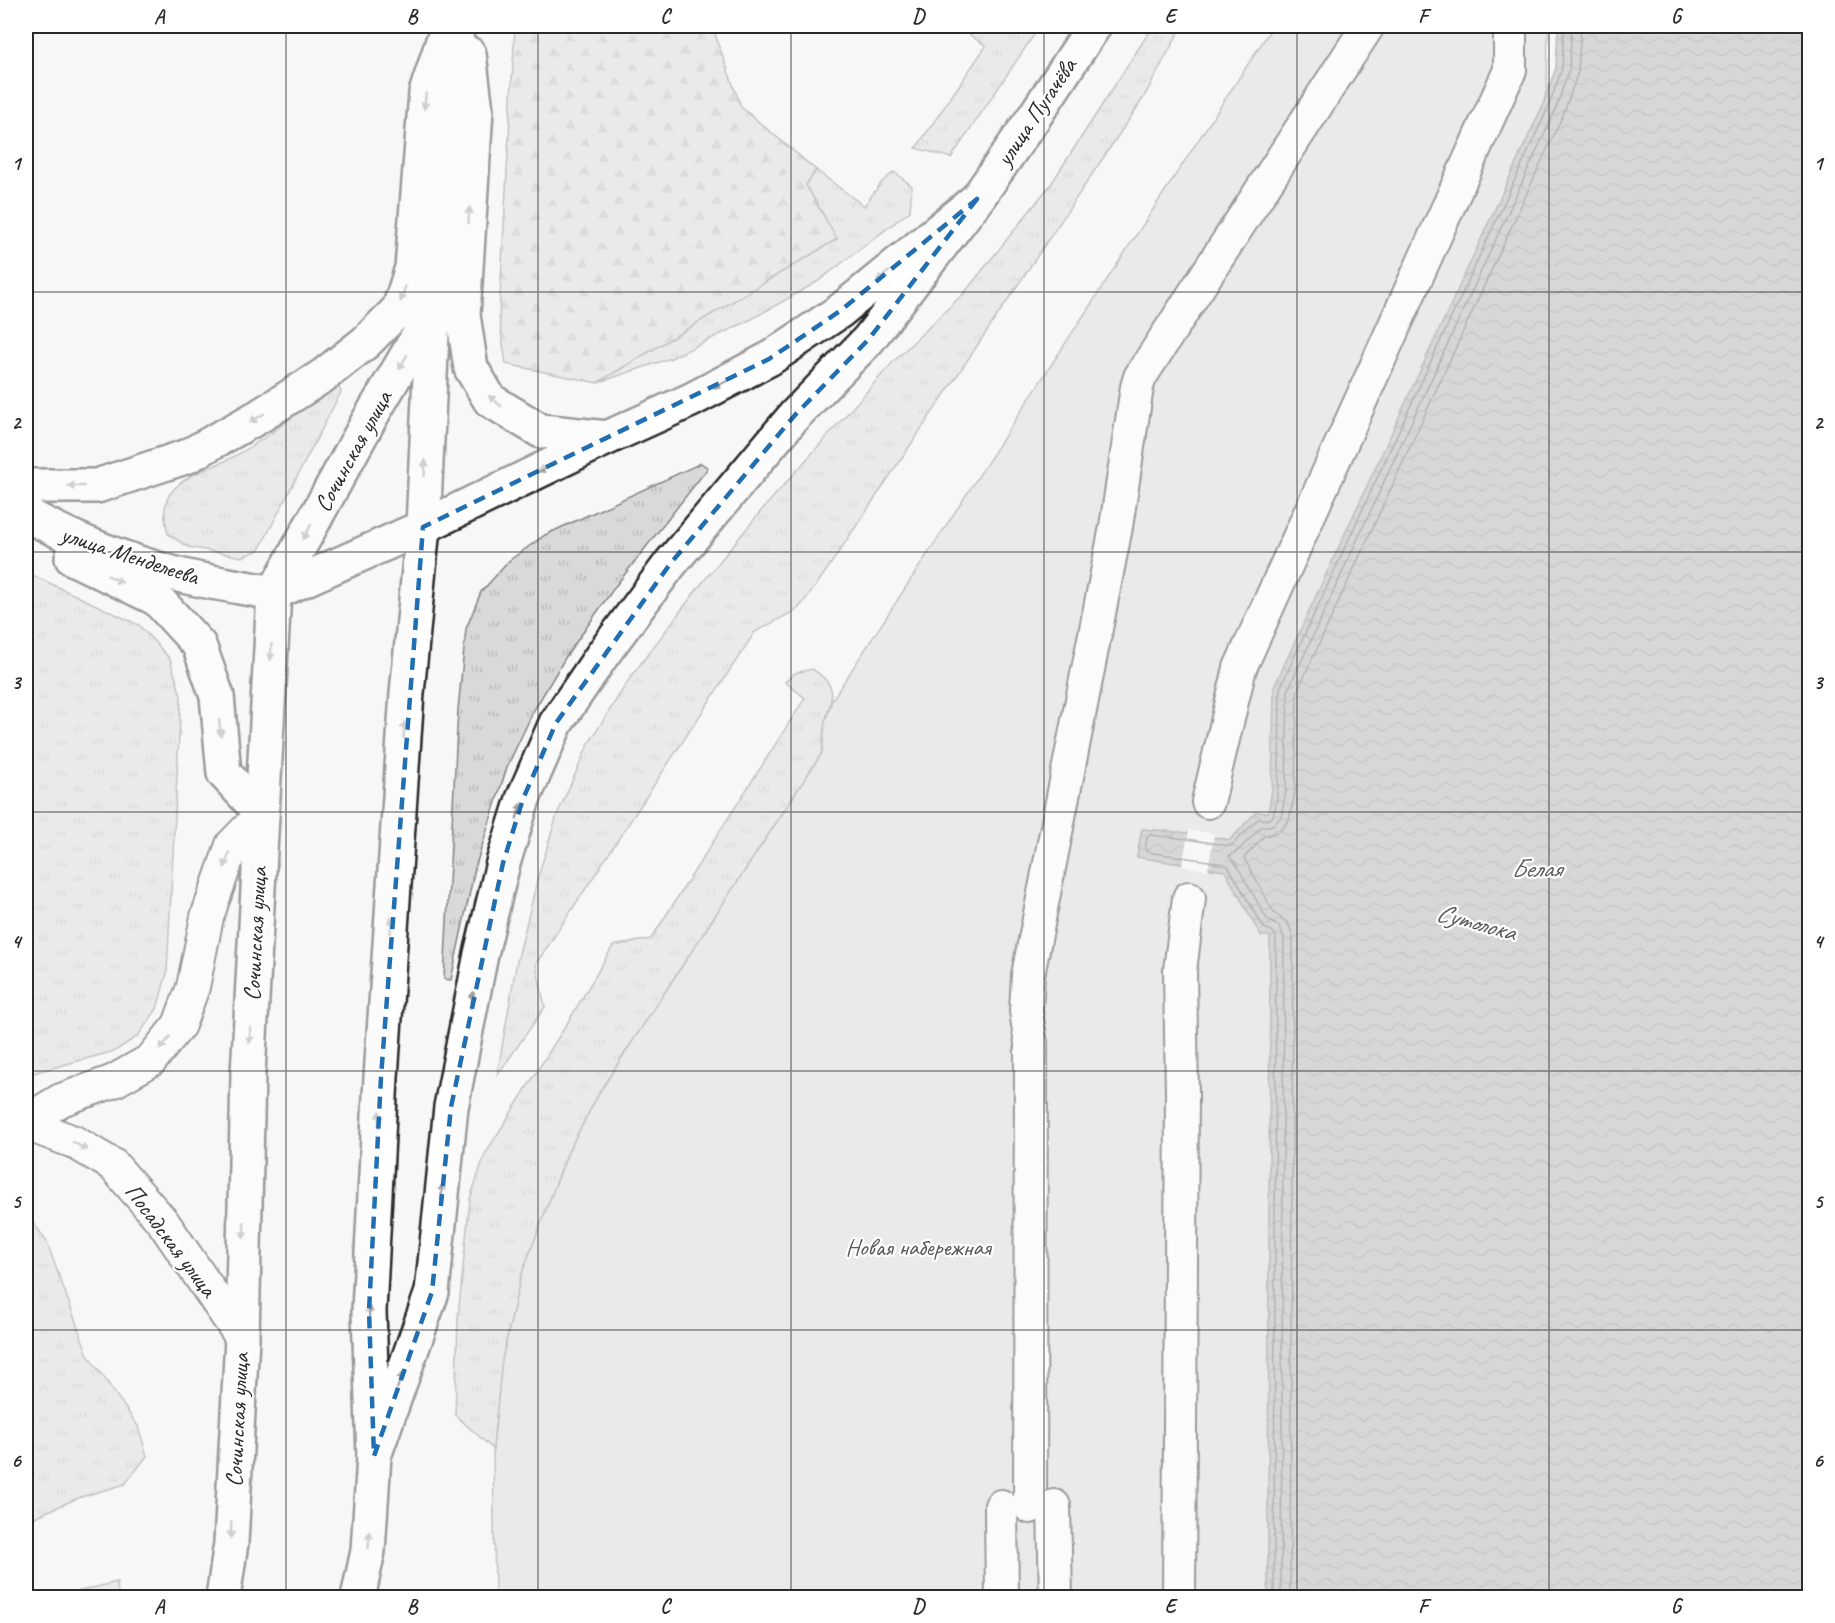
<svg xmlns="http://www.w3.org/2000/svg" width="1835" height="1623" viewBox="0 0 1835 1623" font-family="Caveat,sans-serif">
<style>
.grass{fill:url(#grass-tufts);stroke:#828282;stroke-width:1.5}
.forest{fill:url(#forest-firs);stroke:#828282;stroke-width:1.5}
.park{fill:#d9d9d9;stroke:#828282;stroke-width:1.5}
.water{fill:url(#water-waves);stroke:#7b7b7b;stroke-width:1.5}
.pier{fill:#f7f7f7}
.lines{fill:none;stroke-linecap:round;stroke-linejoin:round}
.shore{stroke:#606060;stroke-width:1.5}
.street-casing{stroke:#2b2b2b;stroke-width:36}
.secondary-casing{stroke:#2b2b2b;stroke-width:38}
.primary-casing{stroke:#2b2b2b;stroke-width:38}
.street{stroke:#fff;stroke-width:32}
.secondary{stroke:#fff;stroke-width:33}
.primary{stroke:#fff;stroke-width:33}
.oneway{fill:#a0a0a0}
.marked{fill:none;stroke:#1f6fb2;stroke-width:4.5;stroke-dasharray:12 8;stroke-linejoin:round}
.grid{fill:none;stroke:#2b2b2b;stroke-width:1.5;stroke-opacity:0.55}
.labels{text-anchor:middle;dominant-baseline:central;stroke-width:4.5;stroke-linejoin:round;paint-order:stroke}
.street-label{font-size:24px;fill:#2b2b2b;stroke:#fff}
.park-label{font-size:24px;fill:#565656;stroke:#fff}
.water-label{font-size:26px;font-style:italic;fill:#5a5a5a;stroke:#fff}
.neatline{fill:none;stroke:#2b2b2b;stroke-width:2}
.grid-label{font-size:20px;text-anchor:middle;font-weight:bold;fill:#2b2b2b}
</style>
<defs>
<pattern id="grass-tufts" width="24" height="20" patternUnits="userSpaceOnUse" patternTransform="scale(1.5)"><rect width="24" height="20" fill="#d9d9d9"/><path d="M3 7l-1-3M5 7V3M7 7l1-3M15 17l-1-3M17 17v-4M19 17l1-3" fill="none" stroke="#bababa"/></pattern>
<pattern id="forest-firs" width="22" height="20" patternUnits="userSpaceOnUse" patternTransform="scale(1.5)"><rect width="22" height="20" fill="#d9d9d9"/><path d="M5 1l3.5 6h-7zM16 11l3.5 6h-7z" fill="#bababa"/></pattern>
<pattern id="water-waves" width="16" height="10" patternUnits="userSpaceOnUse" patternTransform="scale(1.5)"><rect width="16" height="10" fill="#b0b0b0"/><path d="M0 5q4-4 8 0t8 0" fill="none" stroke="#8f8f8f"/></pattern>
</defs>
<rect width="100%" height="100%" fill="#f7f7f7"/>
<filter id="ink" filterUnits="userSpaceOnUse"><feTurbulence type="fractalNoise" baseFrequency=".0167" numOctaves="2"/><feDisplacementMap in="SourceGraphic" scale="12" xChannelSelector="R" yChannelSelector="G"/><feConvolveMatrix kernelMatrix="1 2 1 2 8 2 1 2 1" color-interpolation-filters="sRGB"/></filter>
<g filter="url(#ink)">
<path class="grass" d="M957 26H1040L951 158 916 148 986 46Z
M1153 26H1182L1144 97 816 586 798 609 755 632 536 964 545 1007 497 1076 516 966 538 877 557 815 589 743 630 678 698 588 761 511 893 362 965 292 1051 184Z
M816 170 864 206 882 182 894 172 912 186 910 211 817 282 748 321 671 358 597 383 837 239 806 185Z
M339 387 341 392 259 550 242 557 188 547 168 534C165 521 162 506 170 494 185 473 208 470 229 459 263 442 294 415 324 393Z
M701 463 708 468 614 588 565 658 534 710 507 767 475 868 451 980 444 979 458 710 466 629 481 592 510 560 545 535Z
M26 572 139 625 170 659 181 696 167 973 157 1009 138 1036 115 1051 26 1075Z
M812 669C842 688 830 697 825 724 823 733 823 743 822 753L602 1088 568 1152 521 1276 502 1360 493 1449 455 1415 458 1317 470 1199 485 1154 568 1022 613 946 651 939 805 698 785 682 795 673Z
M26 1213 46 1240 88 1355 138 1426 147 1456 125 1484 78 1498 26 1521Z
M117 1582 118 1597H55Z"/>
<path class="forest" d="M515 26H712L741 107 816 170 806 185 837 239 597 383 506 364 499 317Z"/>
<path class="park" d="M1273 26H1548L1547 88 1543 105 1409 397 1272 791 1268 813H1256L1230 840 1188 833 1142 829 1137 857 1225 871 1261 935 1270 936 1268 1597 495 1598 493 1449 502 1360 521 1276 568 1152 602 1088 822 753 825 722 832 700Z"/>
<path class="water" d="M1558 26H1809V1597H1268L1270 936H1261L1225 871 1137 857 1142 829 1188 833 1230 840 1256 812 1268 813 1272 791 1274 687 1543 105 1556 67Z"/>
<path class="pier" d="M1189 830 1214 834 1208 870 1182 866Z"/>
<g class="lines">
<path class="shore" d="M1274 1598 1276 936 1272 931 1264 928 1228 866 1209 861 1147 852 1145 849 1147 838 1149 835 1187 839 1231 846 1258 819C1262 819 1268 820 1271 818 1282 809 1279 707 1280 688L1548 108 1562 69 1564 26
M1281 1598 1284 937 1279 926 1268 921 1236 864 1229 856 1240 849 1261 827 1273 825 1281 817 1286 791 1288 690 1555 111 1569 70 1572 26
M1290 1598 1293 936 1288 923 1274 913 1244 858 1264 836 1279 832 1289 820 1295 792 1297 692 1563 115 1578 72 1581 26"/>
<defs>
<path id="street" d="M1208 802 1240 668 1510 70V26
M26 1121 61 1100 114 1081 151 1060 179 1025 193 987 207 917 232 845 262 814
M26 1124 74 1142 113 1165 163 1222 242 1338
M1001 1506 1002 1598
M1054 1506 1056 1598
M1030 1507 1031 1043 1026 1011 1028 975 1116 527 1137 387 1140 377 1368 26
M1179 1598 1182 1094 1180 971 1189 898"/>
<path id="secondary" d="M469 54 476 110 463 315 471 368 490 400 541 431 607 438
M26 486H97L188 456 258 417 324 375 366 342 399 309 412 268 426 93 443 41
M26 514C73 540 127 561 179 575 210 583 243 587 274 593L369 420 430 316
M72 558 157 599 199 645 217 696 224 773 262 814
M374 1456 369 1311 381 1077 407 693 423 527 433 312 457 26"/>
<path id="primary" d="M223 1598 231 1543 242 1338 248 1074 274 593 423 527 607 438 691 400 769 359 840 311 977 199
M358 1598 368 1551 374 1456 432 1292 451 1107 481 954 503 863 523 799 556 723 603 654 670 564 795 415 868 340 977 199 1034 117 1094 26"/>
</defs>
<use href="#street" class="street-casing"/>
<use href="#secondary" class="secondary-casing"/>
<use href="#primary" class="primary-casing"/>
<use href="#street" class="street"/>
<use href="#secondary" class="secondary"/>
<use href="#primary" class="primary"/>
</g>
<defs><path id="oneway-solid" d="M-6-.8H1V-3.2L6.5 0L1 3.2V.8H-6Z" transform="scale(1.5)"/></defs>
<g class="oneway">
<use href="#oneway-solid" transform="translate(425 101) rotate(96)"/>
<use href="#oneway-solid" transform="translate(469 215) rotate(-86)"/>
<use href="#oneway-solid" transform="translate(883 276) rotate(141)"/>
<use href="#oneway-solid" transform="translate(403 294) rotate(108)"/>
<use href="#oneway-solid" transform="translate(403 362) rotate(120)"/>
<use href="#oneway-solid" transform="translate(721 384) rotate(152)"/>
<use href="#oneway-solid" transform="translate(495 401) rotate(-140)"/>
<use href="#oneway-solid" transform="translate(257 418) rotate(149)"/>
<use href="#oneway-solid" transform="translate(425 468) rotate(-87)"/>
<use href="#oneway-solid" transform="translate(545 468) rotate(154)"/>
<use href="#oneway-solid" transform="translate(76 486) rotate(180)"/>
<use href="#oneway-solid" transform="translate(307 532) rotate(119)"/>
<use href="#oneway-solid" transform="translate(115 579) rotate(26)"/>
<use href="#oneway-solid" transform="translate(271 652) rotate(93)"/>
<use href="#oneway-solid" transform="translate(220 728) rotate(84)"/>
<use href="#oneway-solid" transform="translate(404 730) rotate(-86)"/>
<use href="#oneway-solid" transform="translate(519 811) rotate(-73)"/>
<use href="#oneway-solid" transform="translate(227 860) rotate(109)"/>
<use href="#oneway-solid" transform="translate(391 925) rotate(-86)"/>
<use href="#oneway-solid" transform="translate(472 1000) rotate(-79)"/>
<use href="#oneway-solid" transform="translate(250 1035) rotate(93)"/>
<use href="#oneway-solid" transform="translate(165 1043) rotate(129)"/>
<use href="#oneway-solid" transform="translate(379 1119) rotate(-87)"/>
<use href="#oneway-solid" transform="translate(80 1146) rotate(29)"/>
<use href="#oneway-solid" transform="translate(442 1192) rotate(-84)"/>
<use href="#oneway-solid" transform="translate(244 1230) rotate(91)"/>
<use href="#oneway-solid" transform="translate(369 1314) rotate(-90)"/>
<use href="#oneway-solid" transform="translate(400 1381) rotate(-71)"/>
<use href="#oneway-solid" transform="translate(231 1530) rotate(93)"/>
<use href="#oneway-solid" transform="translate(369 1540) rotate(-87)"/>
</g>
</g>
<path d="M0 0H1835V1623H0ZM977 199 868 340 795 415 670 564 556 723 523 799 503 863 451 1107 432 1292 374 1456 369 1311 381 1077 423 527 769 359 840 311Z" fill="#f7f7f7" fill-opacity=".55" fill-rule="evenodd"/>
<path class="marked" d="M977 199 868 340 795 415 670 564 556 723 523 799 503 863 451 1107 432 1292 374 1456 369 1311 381 1077 423 527 769 359 840 311Z"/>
<path class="grid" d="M286 26V1598M538 26V1598M791 26V1598M1044 26V1598M1297 26V1598M1549 26V1598M26 292H1810M26 552H1810M26 812H1810M26 1071H1810M26 1330H1810"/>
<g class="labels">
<g class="street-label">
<text transform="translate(1036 112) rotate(-56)">улица Пугачёва</text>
<text transform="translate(353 451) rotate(-61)">Сочинская улица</text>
<text transform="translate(130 555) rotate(18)">улица Менделеева</text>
<text transform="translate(255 934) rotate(-87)">Сочинская улица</text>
<text transform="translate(171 1240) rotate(53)">Посадская улица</text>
<text transform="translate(237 1420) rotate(-87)">Сочинская улица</text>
</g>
<g class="park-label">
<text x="918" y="1247">Новая набережная</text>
</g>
<g class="water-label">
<text x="1536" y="868">Белая</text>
<text transform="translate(1476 922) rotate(15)">Сутолока</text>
</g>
</g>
<rect width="1835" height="1623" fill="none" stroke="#fff" stroke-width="66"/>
<rect x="33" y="33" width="1769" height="1557" class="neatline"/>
<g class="grid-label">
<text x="159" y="23">A</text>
<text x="412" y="23">B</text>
<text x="665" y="23">C</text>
<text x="918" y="23">D</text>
<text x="1170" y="23">E</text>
<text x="1423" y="23">F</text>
<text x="1676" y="23">G</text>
<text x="16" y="170">1</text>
<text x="1818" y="170">1</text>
<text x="16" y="429">2</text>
<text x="1818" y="429">2</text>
<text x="16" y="689">3</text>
<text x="1818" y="689">3</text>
<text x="16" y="948">4</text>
<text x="1818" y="948">4</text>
<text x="16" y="1208">5</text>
<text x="1818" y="1208">5</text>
<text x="16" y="1467">6</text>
<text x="1818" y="1467">6</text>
<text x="159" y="1613">A</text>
<text x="412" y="1613">B</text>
<text x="665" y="1613">C</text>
<text x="918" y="1613">D</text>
<text x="1170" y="1613">E</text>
<text x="1423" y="1613">F</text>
<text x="1676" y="1613">G</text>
</g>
</svg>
